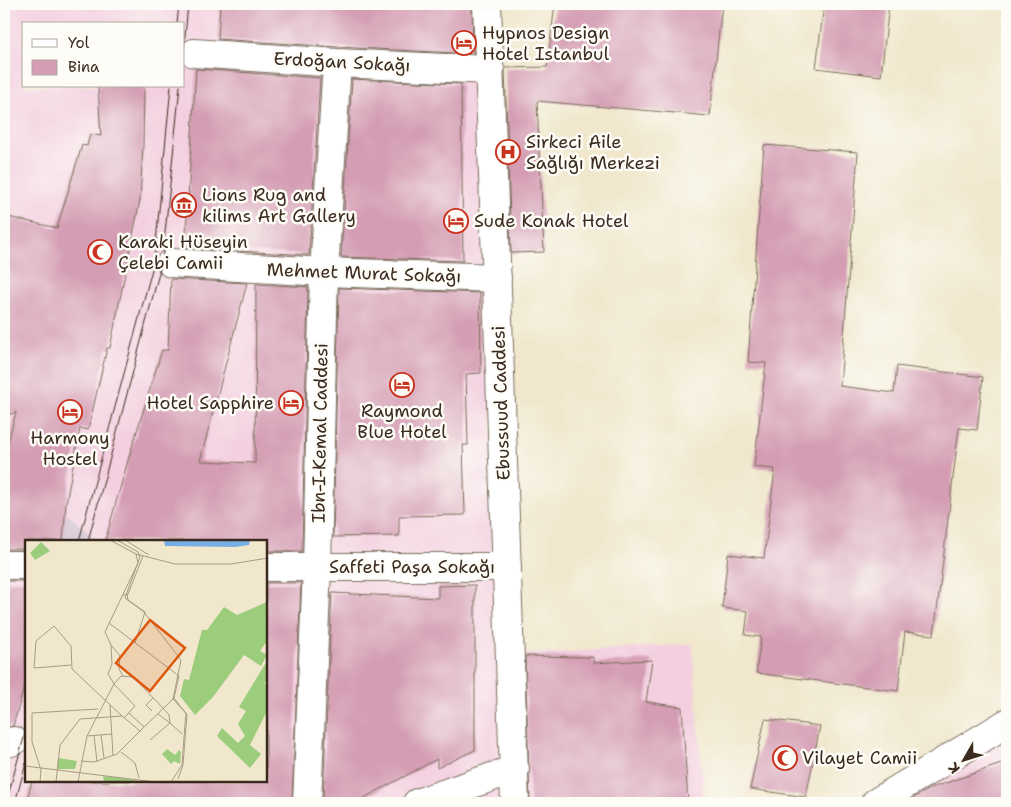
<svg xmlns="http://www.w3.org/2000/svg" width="1011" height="807" viewBox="0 0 1011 807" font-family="'Shantell Sans',sans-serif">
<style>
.built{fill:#f3cfdf;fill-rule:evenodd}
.industrial{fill:#cfbdce}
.building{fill:#d49db3}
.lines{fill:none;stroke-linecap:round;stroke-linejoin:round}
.street-casing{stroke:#7a6c5b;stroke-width:30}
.secondary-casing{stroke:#7a6c5b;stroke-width:30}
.street{stroke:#fff;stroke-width:28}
.secondary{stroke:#fff;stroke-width:28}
.tram{stroke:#3b2a1e;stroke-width:1}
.labels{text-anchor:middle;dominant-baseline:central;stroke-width:5;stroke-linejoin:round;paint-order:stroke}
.poi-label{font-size:18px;fill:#3b2a1e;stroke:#fdfcf7;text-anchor:start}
.street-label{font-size:18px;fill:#3b2a1e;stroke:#fdfcf7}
.inset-road{fill:none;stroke:#a89b86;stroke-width:1}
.view{fill:#df570d;fill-opacity:0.15;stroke:#df570d;stroke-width:2.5}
.inset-edge{fill:none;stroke:#3b2a1e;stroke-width:2.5}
</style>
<rect width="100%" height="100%" fill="#fdfcf7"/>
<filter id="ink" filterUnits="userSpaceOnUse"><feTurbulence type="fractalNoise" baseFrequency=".02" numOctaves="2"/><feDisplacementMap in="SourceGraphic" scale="10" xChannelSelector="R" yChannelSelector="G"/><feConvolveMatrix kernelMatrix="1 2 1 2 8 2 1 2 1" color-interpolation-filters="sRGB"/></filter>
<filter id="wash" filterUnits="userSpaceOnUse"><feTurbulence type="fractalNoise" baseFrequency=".0096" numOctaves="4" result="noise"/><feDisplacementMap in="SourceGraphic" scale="20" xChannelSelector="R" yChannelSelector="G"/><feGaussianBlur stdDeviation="1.12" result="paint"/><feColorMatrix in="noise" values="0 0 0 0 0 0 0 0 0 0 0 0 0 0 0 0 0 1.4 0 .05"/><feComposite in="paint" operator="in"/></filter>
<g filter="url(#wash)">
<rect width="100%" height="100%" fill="#f0e7cc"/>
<path class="built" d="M4 4H480L503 803H4ZM24 24H184V86H24ZM26 541H266V781H26Z
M692 644 703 783V803H521L520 655Z
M1007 728V803H885Z"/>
<path class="industrial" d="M4 458 98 541H56L4 495Z"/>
<g id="blocks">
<path class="building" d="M220 4H472L473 54 338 47 218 39Z
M555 4H722L710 116 537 101 544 252 511 253 505 68 547 67Z
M824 4H889L881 76 816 68Z
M196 69 320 78 309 255 185 248Z
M352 79 461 84 463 261 341 257Z
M98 86H144L143 145 140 200 110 348H107L88 430 80 428 66 503 63 541H26V549H4V457L16 412 4 417V216L57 228 82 145 87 146 90 134 101 136Z
M764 145 858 152 840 386 894 393 897 366 983 377 977 430 959 428 934 635 905 632 898 691 756 673 761 637 745 635 748 611 722 608 728 554 764 558 775 469 754 467 766 363 748 362Z
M171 279 247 283 200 461 255 463 256 284 308 287 302 551H266V541H105L129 457 162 350H168Z
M339 288 480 293 481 373 466 374 468 445H463L465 515 399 516V536L333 537Z
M4 581H26V680L13 726 4 728Z
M266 583H301L292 803H26L32 781H266Z
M475 585V750L437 768V759L355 803 323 800 332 593 438 598V586Z
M525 656 593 657V663L652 660 646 702 682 707 688 803H530Z
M765 719 820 726 806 797 750 789Z
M1007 762V803H905L931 788Z"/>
</g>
</g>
<g filter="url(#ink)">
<use href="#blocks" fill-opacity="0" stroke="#7a6c5b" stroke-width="1"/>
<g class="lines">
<defs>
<path id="street" d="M194 53 337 63 490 70
M171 263 324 272 497 278
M4 565H26
M266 567H507
M4 744 14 741
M307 803 317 567 324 272 337 63"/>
<path id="secondary" d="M487 4 515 803
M417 803 515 769
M875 803 1007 723"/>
</defs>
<use href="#street" class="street-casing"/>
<use href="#secondary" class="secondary-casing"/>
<use href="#street" class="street"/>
<use href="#secondary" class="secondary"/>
<path class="tram" d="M177 24 179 4
M184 47 188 4
M79 541 154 262 171 86
M88 541 162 262 180 86
M6 803 26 730
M15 803 26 763"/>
</g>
</g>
<defs>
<symbol id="hotel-ring" viewBox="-11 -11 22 22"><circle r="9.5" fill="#fdfcf7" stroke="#c8321e" stroke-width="1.5"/><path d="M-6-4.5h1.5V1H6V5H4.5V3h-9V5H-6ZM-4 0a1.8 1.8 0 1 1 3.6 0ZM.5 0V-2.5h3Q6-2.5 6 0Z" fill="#c8321e"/></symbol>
<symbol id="hospital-ring" viewBox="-11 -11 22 22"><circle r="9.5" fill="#fdfcf7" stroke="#c8321e" stroke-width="1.5"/><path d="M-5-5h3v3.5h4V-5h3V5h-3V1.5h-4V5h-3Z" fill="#c8321e"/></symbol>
<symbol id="museum-ring" viewBox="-11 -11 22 22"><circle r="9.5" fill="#fdfcf7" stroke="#c8321e" stroke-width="1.5"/><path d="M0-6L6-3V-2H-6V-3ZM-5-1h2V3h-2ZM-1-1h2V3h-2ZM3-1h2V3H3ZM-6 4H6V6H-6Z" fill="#c8321e"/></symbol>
<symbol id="mosque-ring" viewBox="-11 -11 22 22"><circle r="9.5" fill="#fdfcf7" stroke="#c8321e" stroke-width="1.5"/><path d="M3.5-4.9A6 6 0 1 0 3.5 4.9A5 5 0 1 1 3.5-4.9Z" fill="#c8321e"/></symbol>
</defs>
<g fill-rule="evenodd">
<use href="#hotel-ring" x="450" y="29" width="28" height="28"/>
<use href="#hospital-ring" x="494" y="138" width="28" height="28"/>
<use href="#museum-ring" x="170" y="191" width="28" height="28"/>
<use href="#hotel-ring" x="442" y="207" width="28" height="28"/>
<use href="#mosque-ring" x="86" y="238" width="28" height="28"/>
<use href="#hotel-ring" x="388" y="371" width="28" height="28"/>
<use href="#hotel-ring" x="277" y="389" width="28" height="28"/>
<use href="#hotel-ring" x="56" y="398" width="28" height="28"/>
<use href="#mosque-ring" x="771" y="744" width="28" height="28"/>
</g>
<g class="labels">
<g class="poi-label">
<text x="482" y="33">Hypnos Design<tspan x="482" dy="21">Hotel Istanbul</tspan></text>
<text x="526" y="142">Sirkeci Aile<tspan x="526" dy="21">Sağlığı Merkezi</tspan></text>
<text x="202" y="195">Lions Rug and<tspan x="202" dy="21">kilims Art Gallery</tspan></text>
<text x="474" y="221">Sude Konak Hotel</text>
<text x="118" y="242">Karaki Hüseyin<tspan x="118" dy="21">Çelebi Camii</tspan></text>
<text x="274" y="403" text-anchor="end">Hotel Sapphire</text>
<text x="402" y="411" text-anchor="middle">Raymond<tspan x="402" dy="21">Blue Hotel</tspan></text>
<text x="70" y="438" text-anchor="middle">Harmony<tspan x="70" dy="21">Hostel</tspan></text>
<text x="802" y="758">Vilayet Camii</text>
</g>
<g class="street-label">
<text transform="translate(342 62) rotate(3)">Erdoğan Sokağı</text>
<text transform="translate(364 273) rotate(2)">Mehmet Murat Sokağı</text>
<text transform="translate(501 403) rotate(-92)">Ebussuud Caddesi</text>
<text transform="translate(320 433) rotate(-89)">Ibn-I-Kemal Caddesi</text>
<text x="412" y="567">Saffeti Paşa Sokağı</text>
</g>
</g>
<g transform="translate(25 540)">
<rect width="242" height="242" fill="#f0e7cc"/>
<path d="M16 2 25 11 10 20 5 13ZM242 62V101L235 111 242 115 236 126 219 115 188 157 170 175 155 156 159 139 164 140 177 90H182L199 67 212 75ZM242 121V143L238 142 242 145V171L225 205 236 214 225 228 192 196 197 188 213 203 220 196 213 184 221 171 214 167ZM142 209 150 215 154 210 156 212 155 224 149 221 146 224 137 214ZM33 218 52 221 50 229H32ZM78 236 104 239 115 242H79Z" fill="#9ccd7c"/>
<path d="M139 0H225L224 5 210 7 140 6Z" fill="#79ade6"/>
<path class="inset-road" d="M85 0 111 14 150 24H206L243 18M92 0 113 12 115 17 100 58 119 72 156 120 148 159 161 173 160 184 157 225 146 242M100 0 124 15M102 54 103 60 120 72 110 103M98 55 103 54 118 16M86 105 95 116 94 129 98 136M46 125 9 128 11 101 29 86 46 106 47 129 97 176M149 158 162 175 158 225 153 239M85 165 88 215M127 171 121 165 128 158M104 173 119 187M99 178 110 166 89 144 96 136 108 137 138 168 144 175 145 183 157 194M69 195 72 222M76 195 79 218M62 196 87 194M125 200 145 183 133 174M96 212 110 223 114 238M56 221 69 222 92 214 115 191M0 226 130 242M15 242 16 230 7 202V173L73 169M31 242 35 205 55 179 97 176 115 191 149 158 154 136 84 83M53 242 62 196 89 144 83 134 87 124 86 105 80 92 113 23 111 14"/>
<path class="view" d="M125 80 160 108 125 151 91 123Z"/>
<rect width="242" height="242" class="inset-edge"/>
</g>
<rect width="1011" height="807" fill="none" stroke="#fdfcf7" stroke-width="20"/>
<rect x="22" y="22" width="162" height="65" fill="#fdfcf7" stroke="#afa8a0"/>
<rect x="32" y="39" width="25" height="8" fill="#ffffff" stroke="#afa8a0"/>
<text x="68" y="48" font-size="15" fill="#3b2a1e">Yol</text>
<rect x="32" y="60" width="25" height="15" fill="#d49db3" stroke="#afa8a0"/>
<text x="68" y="72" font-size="15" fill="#3b2a1e">Bina</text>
<g transform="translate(964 760) rotate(231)" stroke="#fdfcf7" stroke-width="4" paint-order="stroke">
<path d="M0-4L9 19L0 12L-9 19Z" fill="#3b2a1e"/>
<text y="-8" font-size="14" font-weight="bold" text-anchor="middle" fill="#3b2a1e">K</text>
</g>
</svg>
